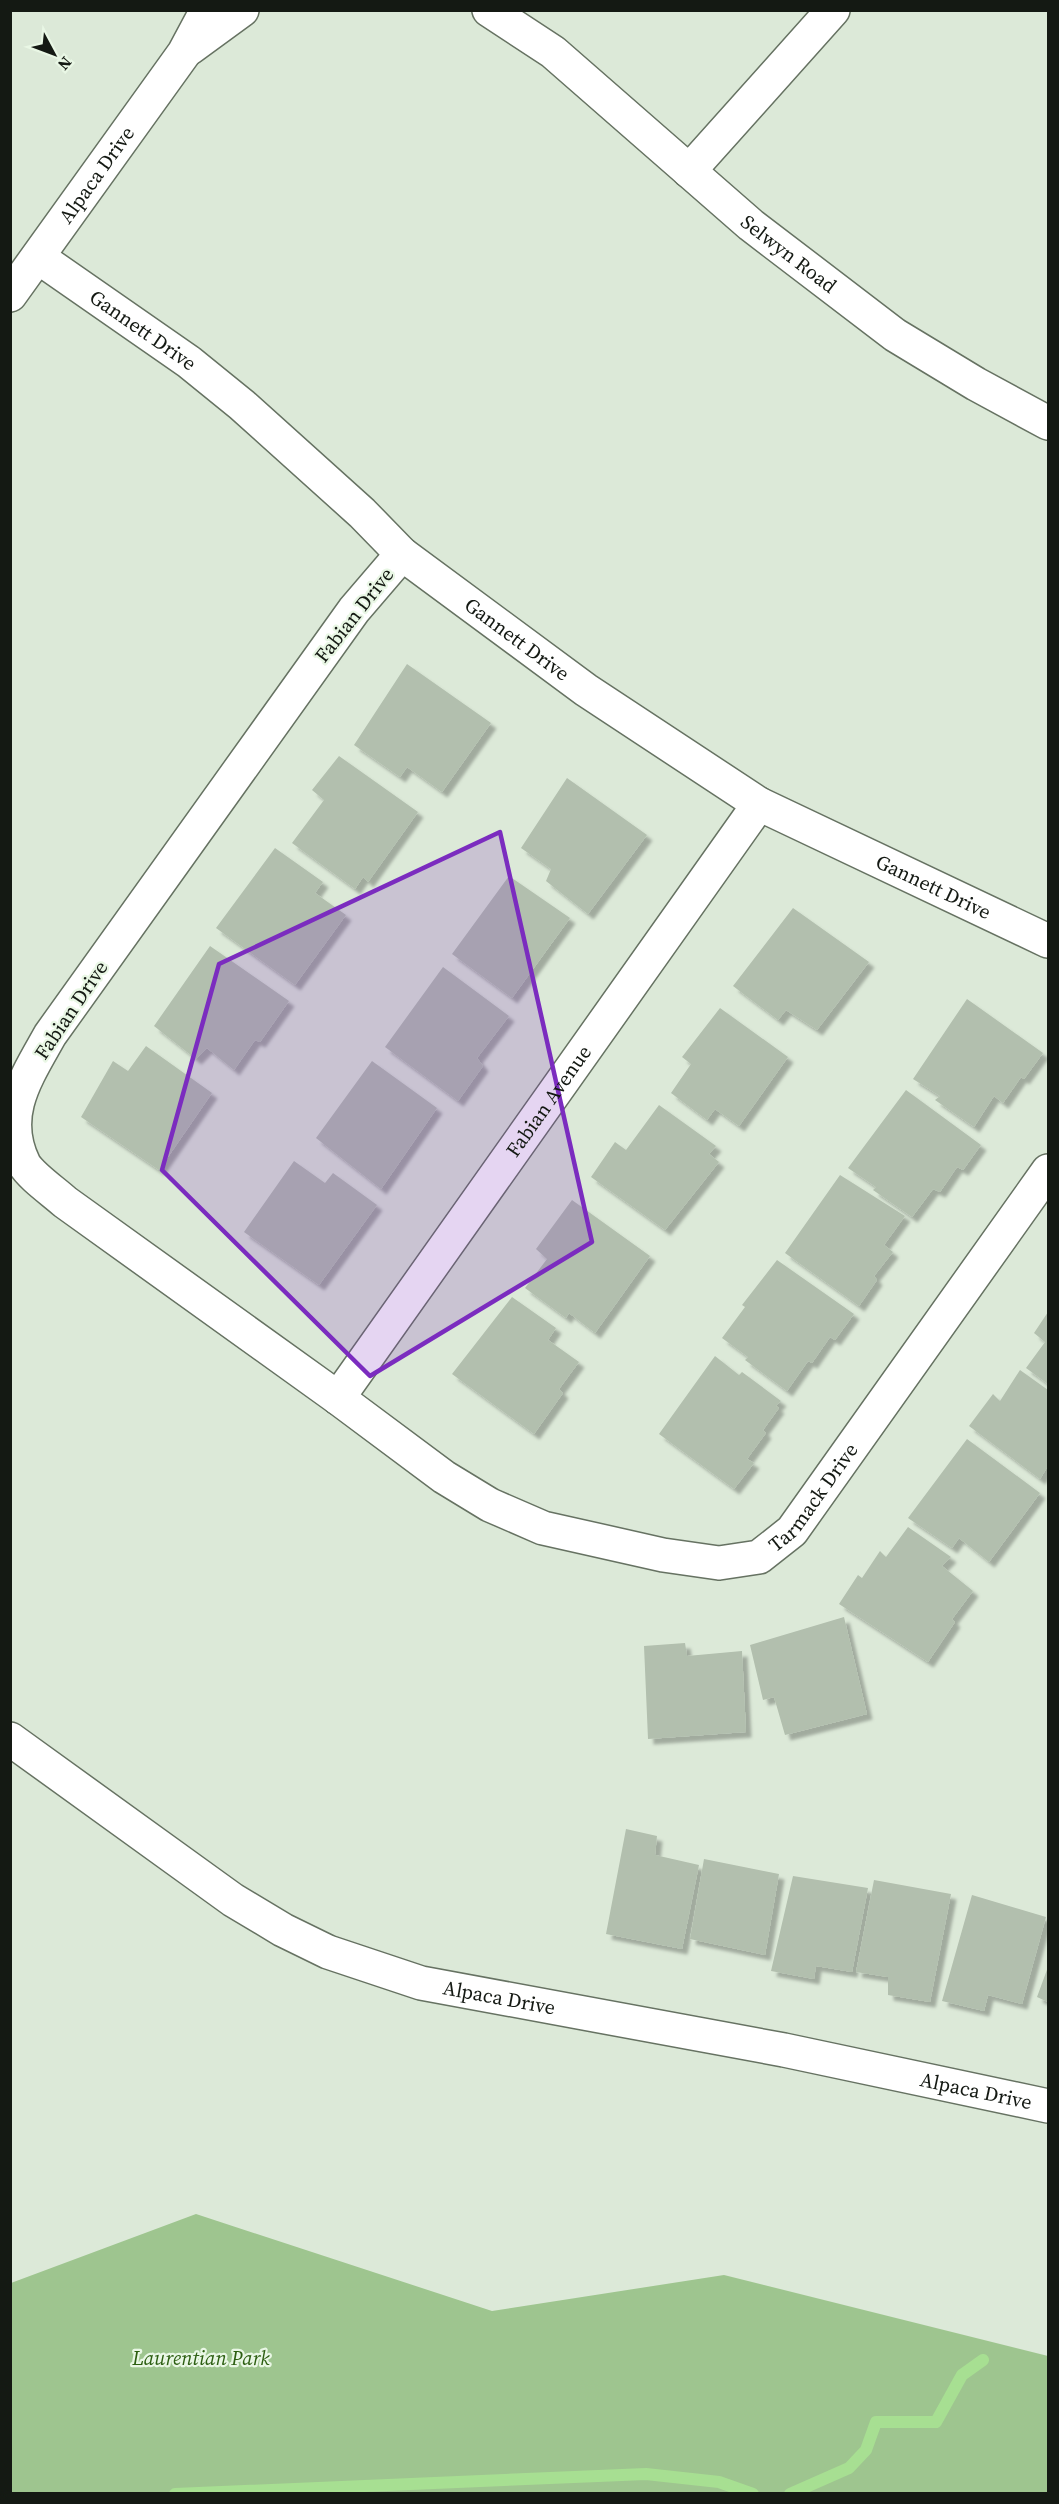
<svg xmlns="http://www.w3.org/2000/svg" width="1059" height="2504" viewBox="0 0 1059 2504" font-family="'Source Serif 4',serif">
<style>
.green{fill:#9ec58f}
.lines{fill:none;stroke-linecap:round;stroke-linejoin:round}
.stream{stroke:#a7df92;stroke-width:12}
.building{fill:#b2bfae;filter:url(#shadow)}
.minor-casing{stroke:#667262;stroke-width:36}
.tertiary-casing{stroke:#667262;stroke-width:36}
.minor{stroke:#fff;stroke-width:33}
.tertiary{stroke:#fff;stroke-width:33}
.marked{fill:#7b2cbf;fill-opacity:0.2;stroke:#7b2cbf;stroke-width:4.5;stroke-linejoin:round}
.labels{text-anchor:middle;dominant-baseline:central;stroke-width:4.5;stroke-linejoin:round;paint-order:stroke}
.street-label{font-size:20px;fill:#141913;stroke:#e9f7e5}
.park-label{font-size:20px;font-style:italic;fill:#2c5e11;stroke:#e9f7e5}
</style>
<defs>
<filter id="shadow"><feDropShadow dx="5.5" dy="5.5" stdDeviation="1.5" flood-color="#0004"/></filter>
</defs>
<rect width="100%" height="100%" fill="#dce9d8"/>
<path class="green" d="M196 2214 492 2311 724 2275 1048 2356V2493H11V2283Z"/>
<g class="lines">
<path class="stream" d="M175 2494 646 2474 719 2482 753 2494
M790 2494 849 2468 866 2450 876 2422H936L962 2375 983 2360"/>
</g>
<path class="building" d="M407 664 491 723 442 792 407 767 400 777 354 745Z
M339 756 418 812 368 882 363 877 355 889 292 843 324 800 312 790Z
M567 778 647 835 588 914 546 881 551 869 521 848Z
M275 848 323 882 315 893 346 915 295 985 216 928Z
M509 876 570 918 512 998 452 954Z
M793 908 869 962 817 1030 786 1010 778 1020 733 986Z
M210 946 289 1001 260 1042 255 1040 234 1070 207 1048 196 1059 154 1026Z
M443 967 509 1016 477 1058 483 1066 458 1101 385 1047Z
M967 999 1043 1053 1024 1079 1021 1077 1003 1103 994 1096 974 1127 935 1100 940 1096 913 1079Z
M720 1008 788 1057 739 1126 715 1109 707 1120 671 1093 691 1064 682 1057Z
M146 1046 212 1093 159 1170 81 1117 113 1061 128 1071Z
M372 1061 437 1108 381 1189 316 1138Z
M906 1090 981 1145 963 1170 957 1167 940 1192 933 1189 912 1217 873 1190 876 1187 848 1168Z
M659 1105 716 1146 709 1154 719 1162 665 1230 591 1177 615 1142 626 1150Z
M294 1161 325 1183 333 1173 377 1205 319 1285 244 1232Z
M840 1175 905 1216 884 1245 893 1252 874 1276 877 1280 859 1306 785 1253Z
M572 1200 650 1256 595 1333 569 1313 566 1318 525 1288 547 1259 536 1249Z
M777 1260 854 1314 835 1340 830 1337 812 1363 808 1361 787 1391 745 1360 748 1357 722 1338 745 1307 742 1305Z
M512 1297 556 1328 548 1340 579 1362 559 1389 563 1393 534 1434 452 1374Z
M1048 1312V1384L1026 1368 1045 1342 1034 1333Z
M715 1356 739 1375 742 1372 781 1401 776 1406 779 1408 763 1430 766 1433 747 1459 754 1463 734 1489 659 1434Z
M1020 1370 1048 1390V1466L1040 1479 969 1426 993 1394 1000 1401Z
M967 1439 1040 1493 989 1562 959 1538 952 1548 908 1518Z
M908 1527 951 1557 942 1566 973 1591 952 1619 955 1622 928 1662 839 1604 858 1575 862 1578 880 1551 886 1557Z
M844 1617 867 1714 785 1735 774 1697 763 1700 750 1645Z
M685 1643 687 1656 742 1651 746 1732 648 1739 644 1646Z
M626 1829 657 1836 655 1855 699 1865 682 1949 606 1934Z
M704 1859 779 1874 765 1955 690 1939Z
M793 1876 868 1888 852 1972 816 1966 814 1979 771 1971Z
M874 1880 951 1894 930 2002 888 1995V1977L856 1972Z
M972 1895 1046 1917 1022 2004 988 1995 984 2011 942 2001Z
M1048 1967V2002L1037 1997Z"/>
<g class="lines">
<defs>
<g id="minor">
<path d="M689 171 833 10"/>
<path id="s1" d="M38 257 189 362 242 405 362 513 402 554 586 690 759 804 1048 941"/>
<path id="s2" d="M402 554 354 610 50 1035C26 1078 0 1115 24 1164 31 1176 54 1192 65 1202L338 1398 444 1477 490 1505 543 1528 663 1555 719 1563 759 1557 792 1531 1048 1171"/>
<path id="s3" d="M338 1398 759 804"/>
</g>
<g id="tertiary">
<path id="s4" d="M489 10 553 52 751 225 895 335 976 384 1048 423"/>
<path d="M190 48 242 10"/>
<path id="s5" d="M10 295 184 53 207 10"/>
<path id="s6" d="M10 1739 233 1900 283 1930 328 1952 421 1983 784 2050 1048 2106"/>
</g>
</defs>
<use href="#minor" class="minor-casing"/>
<use href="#tertiary" class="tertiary-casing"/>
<use href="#minor" class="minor"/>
<use href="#tertiary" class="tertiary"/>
</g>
<path class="marked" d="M500 832 592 1242 370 1376 162 1170 219 964Z"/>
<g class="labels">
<g class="street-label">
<text stroke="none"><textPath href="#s5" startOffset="148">Alpaca Drive</textPath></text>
<text stroke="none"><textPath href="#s4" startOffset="387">Selwyn Road</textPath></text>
<text stroke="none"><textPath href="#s1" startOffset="128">Gannett Drive</textPath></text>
<text transform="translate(354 615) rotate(-52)">Fabian Drive</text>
<text stroke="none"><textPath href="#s1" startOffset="614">Gannett Drive</textPath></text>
<text stroke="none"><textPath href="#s1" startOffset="1100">Gannett Drive</textPath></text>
<text transform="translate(71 1010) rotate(-56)">Fabian Drive</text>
<text stroke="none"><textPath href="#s3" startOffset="364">Fabian Avenue</textPath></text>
<text stroke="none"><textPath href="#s2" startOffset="1672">Tarmack Drive</textPath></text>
<text stroke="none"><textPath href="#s6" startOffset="561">Alpaca Drive</textPath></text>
<text stroke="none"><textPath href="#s6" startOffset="1047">Alpaca Drive</textPath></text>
</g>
<g class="park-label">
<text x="201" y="2358">Laurentian Park</text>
</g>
</g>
<rect width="1059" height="2504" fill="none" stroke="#141913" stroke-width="24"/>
<g transform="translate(54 54) rotate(131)" stroke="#e9f7e5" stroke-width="4.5" paint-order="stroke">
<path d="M0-4.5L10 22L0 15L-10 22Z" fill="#141913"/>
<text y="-9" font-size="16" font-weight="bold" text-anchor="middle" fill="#141913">N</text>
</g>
</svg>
